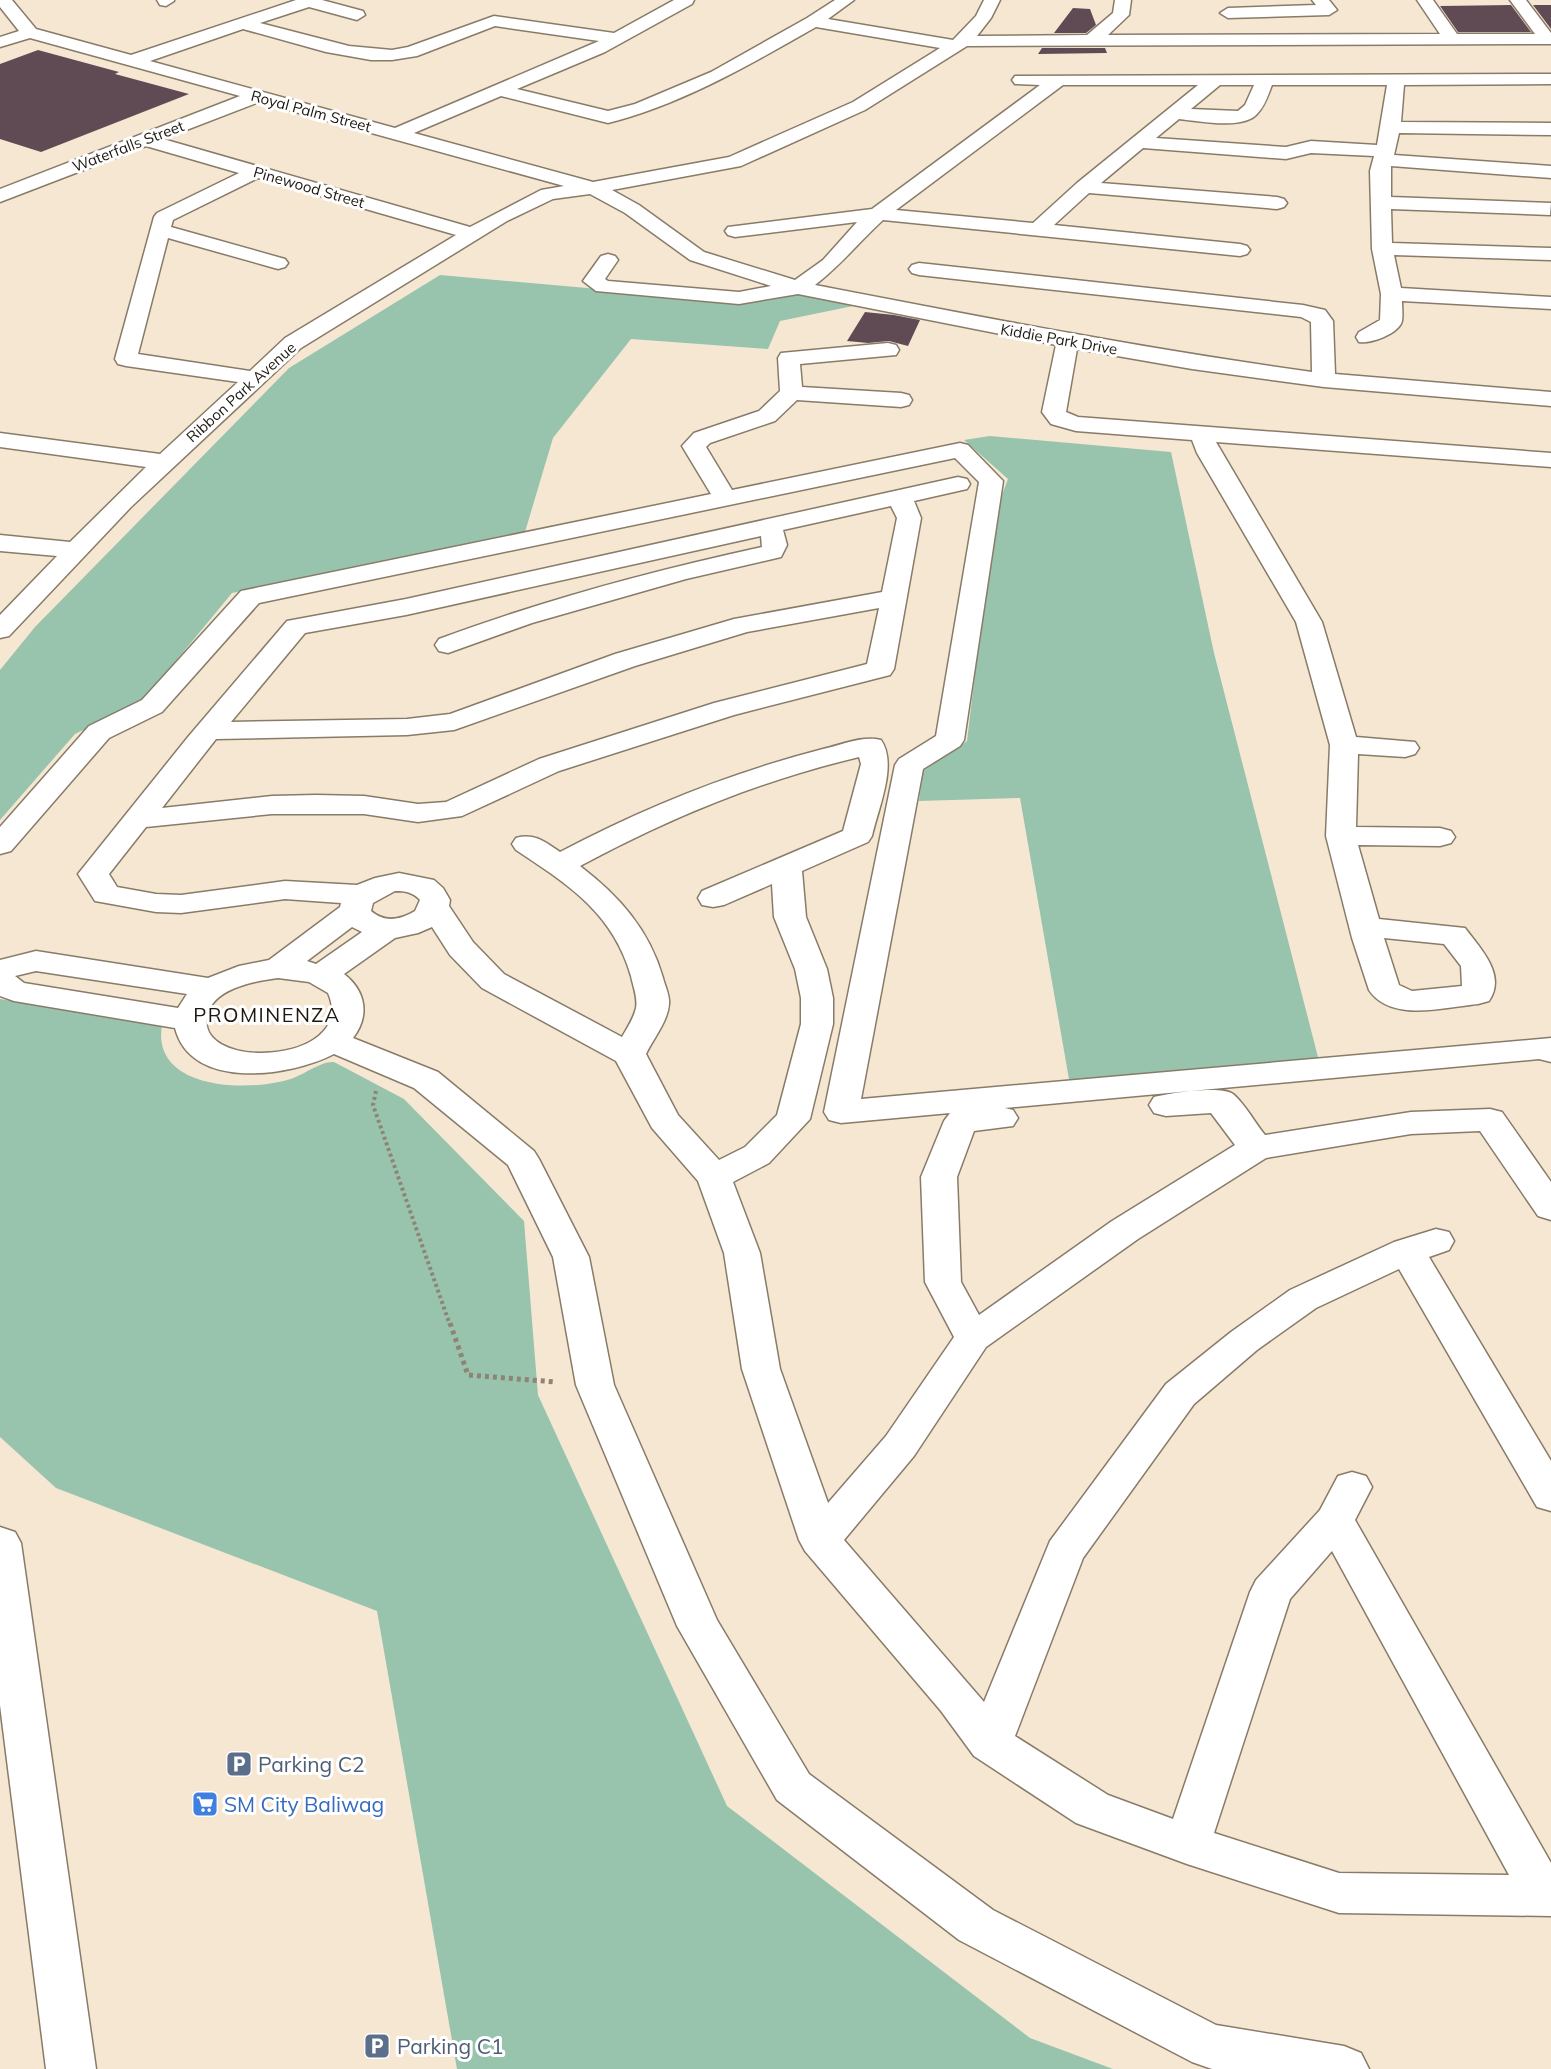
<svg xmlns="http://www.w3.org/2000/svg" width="1551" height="2069" viewBox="0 0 1551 2069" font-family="Mulish,sans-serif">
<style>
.green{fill:#98c4ae}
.building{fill:#604b55}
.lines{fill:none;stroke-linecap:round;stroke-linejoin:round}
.minor-casing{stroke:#887b68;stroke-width:3}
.path-far1{stroke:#8e8476;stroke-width:4;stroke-dasharray:3 3;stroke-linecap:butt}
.path{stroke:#8e8476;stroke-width:5;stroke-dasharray:4 4;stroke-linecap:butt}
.minor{fill:#fff;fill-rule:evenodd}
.labels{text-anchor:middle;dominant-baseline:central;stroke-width:6;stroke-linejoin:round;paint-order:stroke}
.far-street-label{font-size:15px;fill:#1c1710;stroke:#fff}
.neighbourhood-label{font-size:20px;letter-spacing:1.5px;fill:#1c1710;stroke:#fff}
.near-service-label{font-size:21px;fill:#4e5e75;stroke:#fff;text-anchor:start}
.near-shop-label{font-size:21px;fill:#366cbe;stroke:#fff;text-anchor:start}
</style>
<rect width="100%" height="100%" fill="#f6e7d3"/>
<path class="green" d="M440 275 723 300 805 292 853 306 780 321 768 349 631 339 553 438 525 532 232 593 142 702 75 734 0 820V670L35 627 289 368Z
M990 436 1171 452 1214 653 1319 1061 1070 1085 1020 798 919 801 923 771 967 741 994 516 1008 479 964 440Z
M0 999 162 1025C151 1089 245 1092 287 1080 303 1076 320 1061 334 1062L404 1099 524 1221 538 1395 727 1806 1030 2038 1113 2069H457L377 1611 56 1488 0 1437Z"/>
<path class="building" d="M1511 5 1531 32H1458L1440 6Z
M1533 5H1551V29Z
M1073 8 1090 9 1096 25 1086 33H1054Z
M1042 48H1105L1107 53 1038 54Z
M38 50 119 72 115 74 189 94 41 152 0 139V64Z
M865 312 894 315 920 320 908 346 889 341 868 343 847 341Z"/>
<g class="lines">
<defs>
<path id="minor" d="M0 0H12L36 29 131 55 296 0H322L363 11 365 15 357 20 309 7 260 23 349 46 392 50 408 47 494 16 614 33 674 0H694L692 4 605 52 517 89 608 111 635 104 711 72 807 18 835 0H854L828 19 953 40 976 16 984 0H1000L991 18 977 36 1087 35 1113 13 1115 0H1131L1129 15 1108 35 1440 34 1417 0H1433L1457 34H1535L1510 0H1526L1551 33V44L967 46 865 110 741 166 612 190 639 205 704 252 795 280 823 260 857 222 735 237 728 235 725 231 728 227 872 209 1040 85 1015 84 1012 80 1015 76 1551 74V84L1404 85 1401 122 1551 123V135L1399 133 1394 155 1551 166V178L1391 166V197L1551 203 1550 215 1391 209 1392 243 1551 248V260L1394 255 1401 288 1551 297V309L1402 301C1402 307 1403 315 1402 321 1399 334 1370 344 1359 342L1356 337 1359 332 1380 320 1381 294 1372 249 1370 171 1374 156 1311 153 1286 159 1143 148 1101 183 1277 197 1284 199 1287 203 1284 207 1277 209 1089 193 1054 225 1240 244 1247 246 1250 250 1247 254 1240 256 883 220C859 242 840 266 815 285 981 317 1145 349 1312 372L1311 322 1301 317 919 275 912 273 909 269 912 265 919 263 1303 305 1325 310 1333 321 1335 374 1551 392V406L1324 387 1192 369 1077 349 1066 412 1078 417 1551 453V467L1216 442 1322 622 1356 737 1415 742 1419 748 1415 754 1405 757 1358 754 1356 827 1440 828 1451 831 1455 837 1451 843 1440 846 1358 845 1379 919 1465 928C1480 948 1507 975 1489 1001L1478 1004C1445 1007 1391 1023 1369 990L1352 938 1326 836 1330 745 1296 622 1197 453 1192 440 1076 431 1051 424 1042 412 1056 345 798 294 739 304 596 291 583 281 601 256 608 254 615 256 618 260 605 279 608 281 739 292 771 286 690 260 625 213 590 194 553 199 507 221 301 348 131 507 9 636 0 638V615L57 556 0 551V535L70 542 146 467 0 447V433L160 454 238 382 126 366 118 364 115 359 154 217 157 213 239 173 146 146 0 202V189L240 96 30 38 0 47V37L19 31 0 7ZM495 26 599 41 395 128 150 61 243 29 326 52 371 60H392L417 56ZM816 27 940 48 853 102 729 157 593 182 414 133 501 96 608 123C683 104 749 65 816 27ZM1063 85H1198L1077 183 1033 223 896 210ZM1220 85H1254L1245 105 1238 111 1191 109ZM1272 85H1387L1377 145 1311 141 1286 147 1156 138 1179 119C1198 121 1243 130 1257 114 1265 106 1268 95 1272 85ZM259 102 564 186 541 190 470 227 163 139ZM258 178 456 235 285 338 250 371 138 354 168 238 278 269 285 267 288 263 285 259 171 227 173 220ZM1384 938 1444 944 1461 966 1462 986 1412 991 1399 985Z
M157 0H174V1L166 6 160 5Z
M1312 0H1329L1337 10 1329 15 1228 18 1220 13 1228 8 1316 5Z
M888 343 896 345 899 350 896 355 800 364 802 387 901 393 909 395 912 400 909 405 901 407 797 400 775 421 710 443 706 447 732 490 960 443 968 445 1003 481 964 740 960 746 923 769 861 1099 1551 1038V1062L1539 1059 1005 1108 1013 1110 1018 1118 1013 1126 974 1131 957 1177 961 1282 979 1315 1112 1221 1235 1145 1211 1113 1166 1116 1154 1113 1149 1105 1154 1097C1169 1093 1221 1085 1233 1094 1245 1104 1255 1123 1265 1135L1411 1112 1490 1109 1502 1112 1551 1182V1220L1538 1216 1480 1131 1411 1134 1266 1158 1138 1239 986 1347 914 1456 844 1540 984 1702 1050 1541 1166 1384 1231 1332 1290 1290 1394 1242 1436 1229 1449 1232 1454 1241 1449 1250 1429 1257 1551 1461V1511L1537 1507 1399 1269 1316 1308 1257 1350 1194 1404 1083 1558 1015 1736 1108 1795 1173 1819 1250 1592 1256 1580 1320 1510 1338 1476 1352 1472 1366 1476 1372 1487 1355 1520 1551 1863V1916L1339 1913 1187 1864 1076 1823 974 1756 941 1711 805 1551 799 1540 742 1369 724 1253 698 1181 652 1128 616 1061 482 988 450 955 432 927 418 933 395 938 344 974C366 991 370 1016 353 1038L438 1072 534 1151 539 1159 589 1257 614 1385 717 1620 809 1774 993 1910 1216 2025 1344 2046 1361 2053 1369 2069H1212L1192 2062 959 1940 777 1800 677 1626 576 1385 553 1257 508 1165 414 1088 334 1054C292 1076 191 1092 175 1028L14 1001 0 996V960L36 951 208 978 239 966 269 960 340 907 341 903 285 899 181 913 156 912 95 901 78 874 188 737 287 621 406 599 958 477 967 479 970 484 967 489 914 501 921 518 894 669 890 675 734 715 559 771 462 816 418 822 364 814H272L146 827 109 874 117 887 156 894 181 895 285 881 357 885 375 878 399 873 434 880 443 888 450 900 449 906 473 942 504 974 622 1037C627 1028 634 1018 636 1008 638 998 633 986 631 976 613 913 569 885 516 850L512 844 516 838C535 833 545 842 560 852 645 807 730 773 823 749 841 745 863 735 881 740 898 764 878 809 872 836L868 842 802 871 806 917 827 969 833 998V1024L810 1119 769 1163 733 1182 760 1253 780 1369 828 1503 886 1436 954 1337 925 1282 921 1177 944 1121 950 1113 841 1123 829 1120 824 1112 895 765 899 759 936 736 979 482 955 458 259 603 162 712 109 738 11 851 0 854V827L89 726 142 700 241 591 711 494 682 446 694 433 759 411 780 391 778 358 781 353ZM891 506 897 518 882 592 734 619 615 654 450 714 407 719 231 722 305 633 406 615 761 536 762 547C652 571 544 600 439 639L435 645 439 651 448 653 532 623 686 579 781 557 787 545 783 530ZM879 608 867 664 714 703 539 759 446 802 418 804 364 796 316 795 272 796 162 808 216 739 407 735 454 730 635 666 747 632ZM859 757 861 764 843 831 702 891 698 898 702 905 713 907 724 905 772 884 774 917 795 969 801 998V1024L777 1115 745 1147 719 1160 678 1115 646 1054C653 1039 668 1021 669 1004 670 996 665 986 663 978 649 929 619 896 580 866 671 817 759 781 859 757ZM395 891C405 891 413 892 420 900L415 911C400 920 385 923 371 911L373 903ZM352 927 362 932 316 964 307 961ZM36 971 187 994 178 1008 24 983 15 976ZM278 978 309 982 328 993C360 1066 184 1073 209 1010 219 987 256 981 278 978ZM1332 1551 1509 1875 1339 1873 1214 1833 1290 1599Z
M0 1527 15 1532 21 1543 96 2069H46L0 1705Z"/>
</defs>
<use href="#minor" class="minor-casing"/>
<path class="path-far1" d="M376 1091 373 1105 450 1325"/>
<path class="path" d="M450 1323 468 1375 556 1382"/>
<use href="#minor" class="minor"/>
</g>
<defs>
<symbol id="parking-square" viewBox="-11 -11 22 22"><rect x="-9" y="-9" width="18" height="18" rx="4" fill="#5c6f8a" stroke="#fff"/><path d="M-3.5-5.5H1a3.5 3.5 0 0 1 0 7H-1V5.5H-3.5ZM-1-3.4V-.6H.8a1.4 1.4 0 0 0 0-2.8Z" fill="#fff"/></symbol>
<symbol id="supermarket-square" viewBox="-11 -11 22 22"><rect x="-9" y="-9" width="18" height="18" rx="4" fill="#3f7fe0" stroke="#fff"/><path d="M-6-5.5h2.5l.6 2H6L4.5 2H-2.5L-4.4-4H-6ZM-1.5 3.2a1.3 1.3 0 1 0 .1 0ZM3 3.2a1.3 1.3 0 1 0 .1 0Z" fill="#fff"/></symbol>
</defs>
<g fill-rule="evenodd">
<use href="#parking-square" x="224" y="1749" width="30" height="30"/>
<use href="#supermarket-square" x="190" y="1789" width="30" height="30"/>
<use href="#parking-square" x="362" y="2031" width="30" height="30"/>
</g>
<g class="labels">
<g class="far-street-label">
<text transform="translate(311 111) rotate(15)">Royal Palm Street</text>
<text transform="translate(128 146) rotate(-21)">Waterfalls Street</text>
<text transform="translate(309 187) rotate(16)">Pinewood Street</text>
<text transform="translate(1059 339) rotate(10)">Kiddie Park Drive</text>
<text transform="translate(241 392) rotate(-42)">Ribbon Park Avenue</text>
</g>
<g class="neighbourhood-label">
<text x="267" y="1014">PROMINENZA</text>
</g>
<g class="near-service-label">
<text x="258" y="1764">Parking C2</text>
<text x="397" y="2046">Parking C1</text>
</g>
<g class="near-shop-label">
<text x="224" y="1804">SM City Baliwag</text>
</g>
</g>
</svg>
